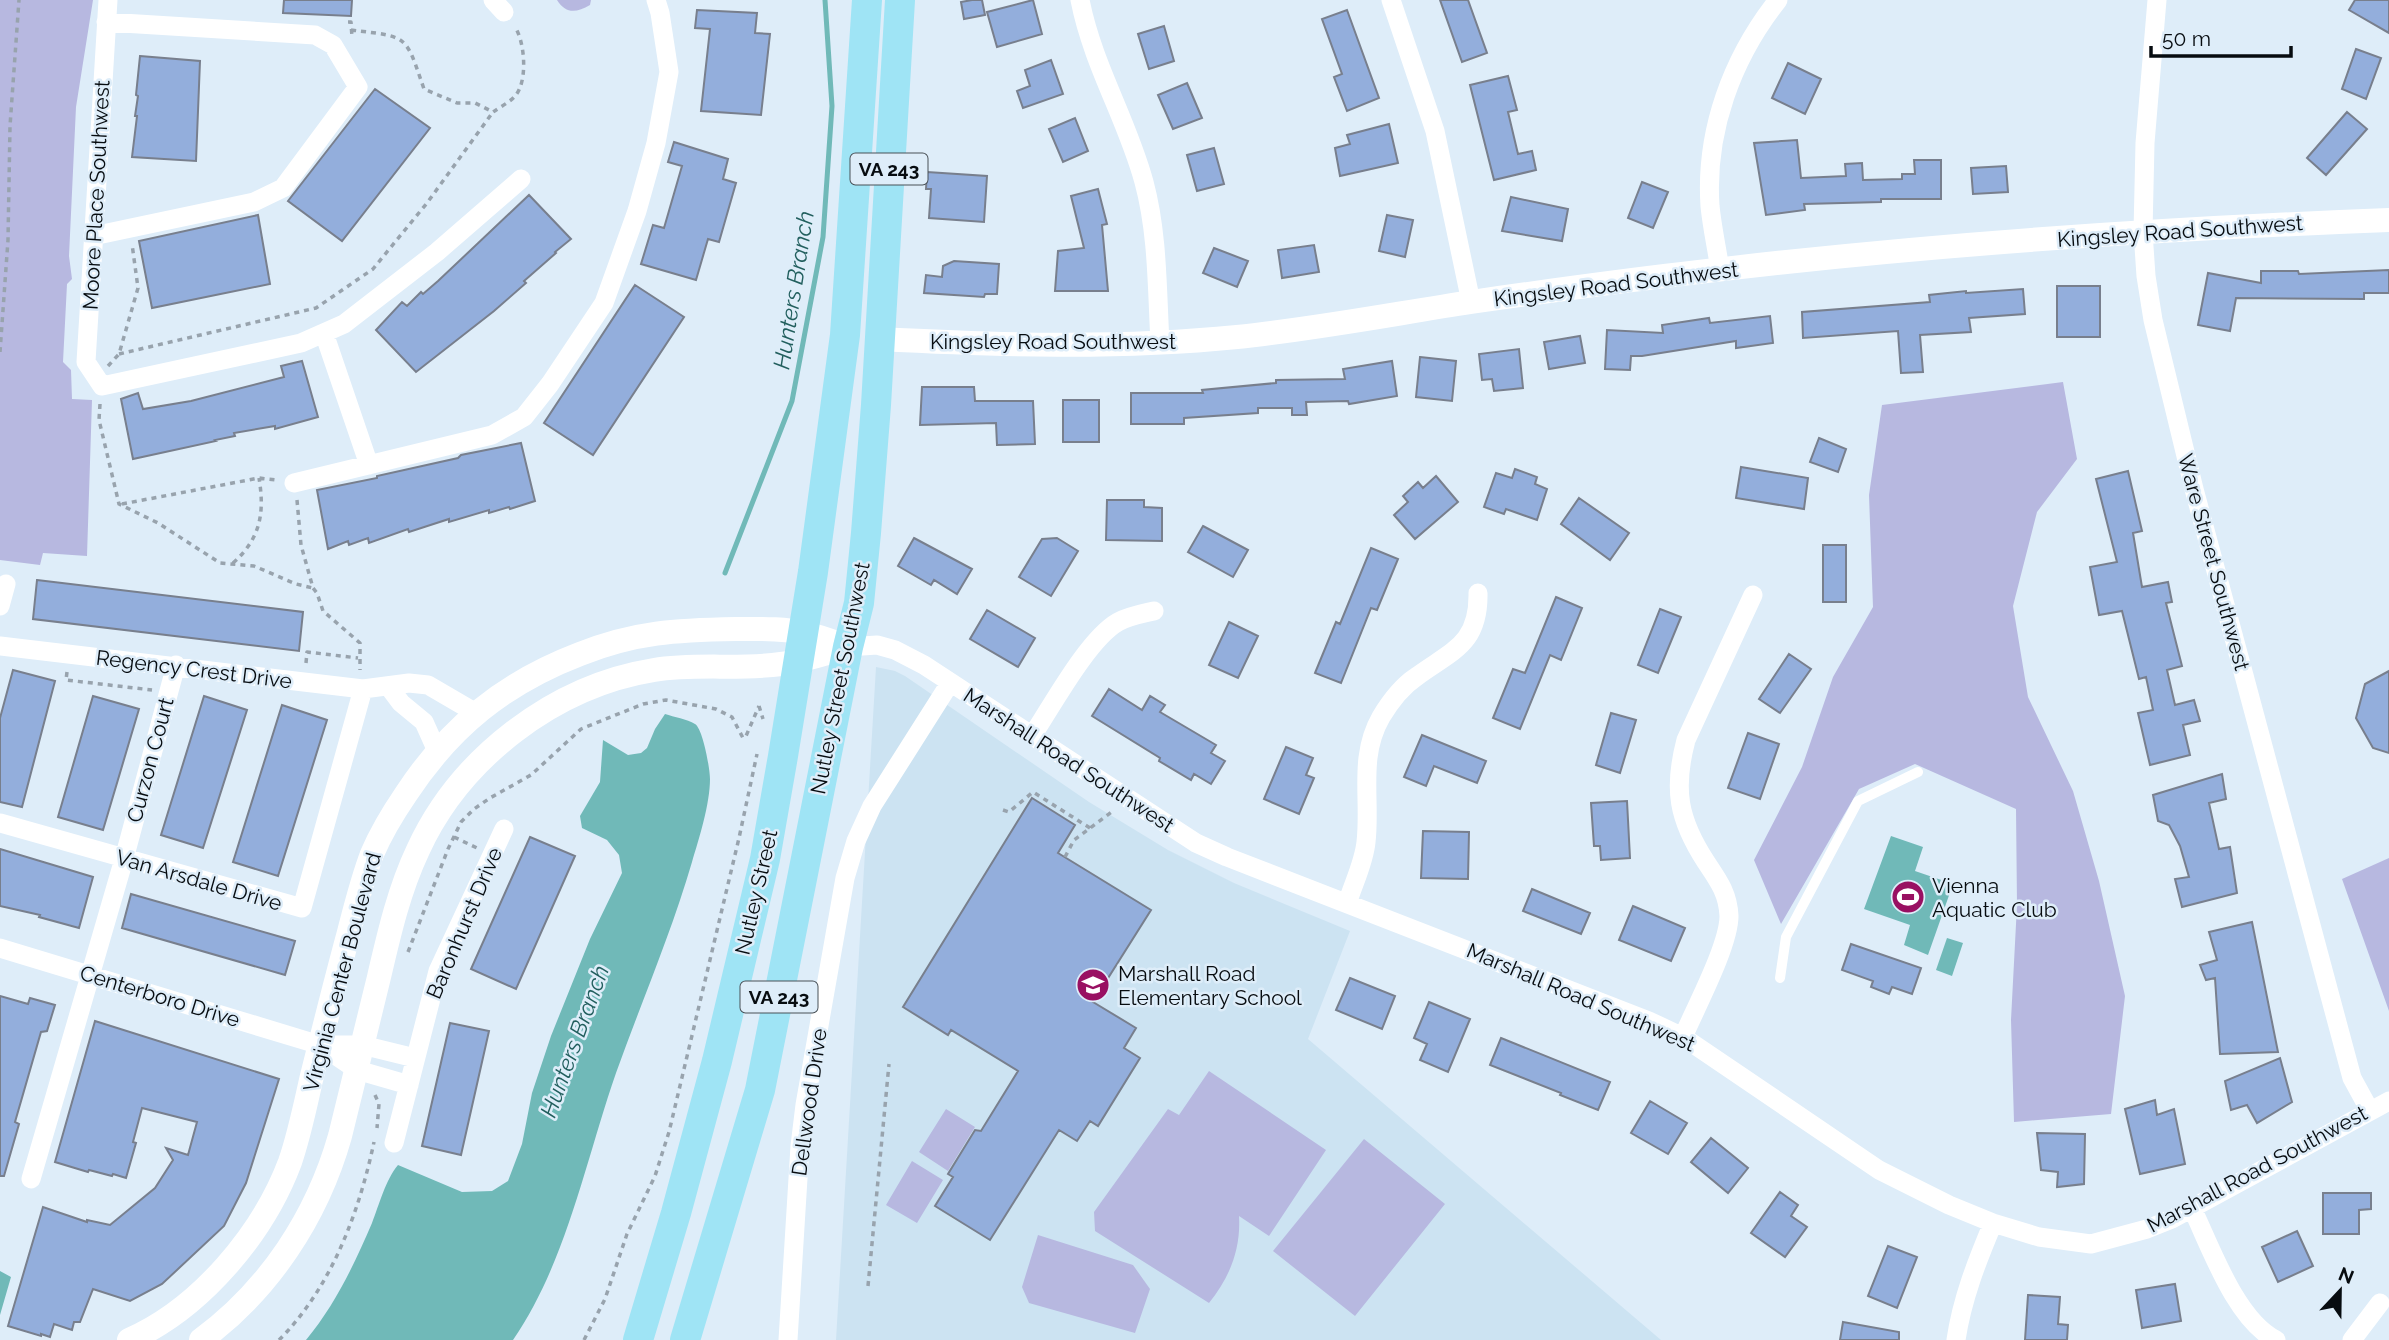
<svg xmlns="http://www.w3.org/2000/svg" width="2389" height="1340" viewBox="0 0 2389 1340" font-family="Raleway,sans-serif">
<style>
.built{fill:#cce3f2}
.green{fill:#b7b8e0}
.water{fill:#70b9b8}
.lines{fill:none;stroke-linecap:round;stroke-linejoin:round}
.stream{stroke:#70b9b8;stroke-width:5}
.building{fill:#93aedc;stroke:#787f8d;stroke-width:2}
.path{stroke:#98a3ad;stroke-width:3.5;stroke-dasharray:5 5;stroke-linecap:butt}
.service{stroke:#fff;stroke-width:10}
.minor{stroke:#fff;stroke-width:19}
.tertiary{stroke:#fff;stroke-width:24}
.primary{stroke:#9fe4f5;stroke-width:30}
.labels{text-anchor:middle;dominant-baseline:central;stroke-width:5;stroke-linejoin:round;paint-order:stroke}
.shield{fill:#deedf9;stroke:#485056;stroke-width:2}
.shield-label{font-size:19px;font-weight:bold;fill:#070c10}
.street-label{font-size:21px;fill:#070c10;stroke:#deedf9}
.poi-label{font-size:21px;fill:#070c10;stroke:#deedf9;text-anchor:start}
.water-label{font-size:23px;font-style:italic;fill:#225f5e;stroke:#deedf9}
</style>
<rect width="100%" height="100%" fill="#deedf9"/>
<path class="built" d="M876 667 895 671 905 676 1089 802 1168 850 1234 883 1350 931 1308 1039 1661 1340H836Z"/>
<path class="green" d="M0 0H93L76 107 69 256 72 279 67 284 63 362 71 370 72 399 92 400 87 556 43 553 40 565 0 560Z
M557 0H591L590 5C576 13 566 14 557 0Z
M2063 382 2077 459 2037 512 2013 606 2028 697 2073 791 2099 881 2125 996 2111 1114 2014 1122 2011 1020 2017 905 2016 809 1915 764 1859 789 1781 924 1754 860 1802 767 1833 677 1873 607 1869 495 1882 405Z
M2389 858V1011L2342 879Z
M1209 1071 1326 1150 1269 1236 1239 1216C1241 1249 1230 1277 1209 1303L1095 1231 1094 1212 1168 1109 1179 1115Z
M946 1109 975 1127 948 1171 919 1152Z
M1364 1139 1445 1204 1355 1316 1273 1251Z
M912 1161 943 1180 917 1223 886 1205Z
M1038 1235 1133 1265 1150 1289 1135 1333 1029 1303 1022 1287Z"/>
<path class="water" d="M665 714C674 717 687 719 695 724 703 729 710 769 710 779 710 804 699 839 692 862 671 934 641 1003 616 1073 585 1162 567 1261 513 1340H306C335 1305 354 1265 372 1223 379 1205 386 1179 398 1165L462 1192 492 1191 508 1181 522 1144 532 1093 551 1036 590 939 622 873 619 855 607 840 582 828 580 816 600 782 603 740 628 755 641 753 647 748 655 729Z
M1891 836 1923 847 1915 871 1953 884 1928 955 1904 945 1910 925 1864 909Z
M1947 938 1963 943 1952 976 1936 970Z
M0 1271 11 1277 0 1315Z"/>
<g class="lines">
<path class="stream" d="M725 573 792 401 823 237 832 106 825 0"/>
</g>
<path class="building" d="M284 0H352L351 16 283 13Z
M972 0H982L985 15 964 19 961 2Z
M1033 0 1042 34 997 47 987 12Z
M1440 0H1468L1487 53 1462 62Z
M2355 0H2389V33L2349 10Z
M697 10 757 13 755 33 770 34 761 115 701 111 710 29 695 28Z
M1347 10 1379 98 1347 111 1334 77 1342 74 1322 19Z
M1164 26 1174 61 1149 69 1138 34Z
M2356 49 2381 58 2366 99 2342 89Z
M140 56 200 61 196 161 132 157 137 116H135L138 96 136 95Z
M1051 60 1063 94 1023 108 1017 91 1030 86 1025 70Z
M1788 63 1821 79 1805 114 1772 98Z
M1508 76 1517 110 1508 112 1518 154 1532 151 1536 170 1494 180 1470 85Z
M1187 83 1202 118 1173 129 1158 95Z
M375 89 430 128 342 241 288 201Z
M2347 112 2367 129 2326 175 2307 158Z
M1075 118 1088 151 1063 162 1049 129Z
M1389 124 1398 163 1340 176 1335 148 1350 144 1347 135Z
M1797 140 1801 178 1846 176 1845 164 1862 163 1863 180 1902 179V174H1915L1914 160H1941V199H1881V202L1804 204 1805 210 1766 215 1754 143Z
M674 142 728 159 723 179 736 183 719 242 708 239 696 280 641 264 653 225 664 228 682 166 668 162Z
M1214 148 1224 184 1197 191 1187 155Z
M2006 166 2008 192 1973 194 1971 168Z
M927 172 987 176 984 222 929 218 931 189H926Z
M1642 182 1668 192 1653 228 1628 218Z
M1098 189 1107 224 1102 225 1108 291H1055L1058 251 1084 248 1071 196Z
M529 195 571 239 555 252 556 253 524 281 526 283 494 311 416 372 376 330 402 302 407 306 421 292 423 294 438 281Z
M1511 197 1568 209 1562 241 1502 231Z
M258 215 270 284 152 308 139 241Z
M1387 215 1413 220 1405 257 1379 251Z
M1314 245 1319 272 1282 278 1278 250Z
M1214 248 1248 261 1237 287 1203 273Z
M954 261 999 264 997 294H985L984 297 924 293 926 275 942 277 943 266Z
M2389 270V293H2364V299L2236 298 2230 331 2198 325 2208 273 2261 283V271H2298L2299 274Z
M635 285 684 317 593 455 544 423Z
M2057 286H2100V337H2057Z
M2023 289 2025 314 1969 318 1971 332 1920 335 1923 372 1901 373 1898 331 1803 338 1802 312 1930 302 1929 295 1966 291V293Z
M1770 316 1773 343 1736 348V341L1642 356H1631L1630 370 1605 369 1607 330 1663 333 1662 325 1709 318 1710 323Z
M1580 336 1585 363 1549 369 1544 342Z
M1519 349 1523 388 1494 391 1492 379 1482 380 1479 354Z
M1420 357 1456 361 1452 401 1416 397Z
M302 361 318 417 275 429V426L234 433 235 436 215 440 216 441 133 459 121 399 138 393 143 409 191 401 284 377 281 366Z
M1392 361 1397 396 1349 404 1348 401 1306 402 1307 415H1292V408H1258V413L1184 418V424H1131V393H1203L1202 390 1276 383V380L1345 379 1343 369Z
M922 387H974L975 401H1033L1035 444 997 445 996 423 920 425Z
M1063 400H1099V442H1063Z
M1819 438 1846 449 1838 472 1810 462Z
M521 443 535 501 510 509 509 507 489 513V510L449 522V519L409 532 408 529 369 543 368 538 349 545 348 541 328 549 317 490 377 478V476L458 458 461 455Z
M1741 467 1808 478 1804 509 1736 498Z
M1515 469 1537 477 1535 484 1547 489 1537 520 1506 509 1504 514 1484 507 1496 473 1512 478Z
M2128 471 2142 531 2133 533 2142 587 2168 582 2172 602 2166 603 2182 666 2167 670 2175 705 2194 700 2200 721 2183 725 2190 755 2150 765 2138 713 2153 710 2146 677 2139 679 2122 611 2099 615 2090 567 2117 562 2096 479Z
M1436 476 1458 502 1415 539 1394 515 1408 502 1403 496 1418 482 1423 488Z
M1579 498 1629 533 1610 560 1561 524Z
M1107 500H1144V507L1162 508V541L1106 540Z
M1203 526 1248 550 1233 577 1188 552Z
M914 538 972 569 957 594 934 580 931 585 898 566Z
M1057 538 1078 551 1051 596 1019 577 1042 539Z
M1823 545H1846V602H1823Z
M1371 548 1398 559 1377 610 1371 608 1341 683 1315 673 1336 622 1340 624Z
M37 580 303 612 299 651 33 619Z
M1556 597 1582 608 1561 660 1550 655 1520 729 1493 718 1513 669 1525 673Z
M1660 609 1681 617 1658 673 1638 665Z
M987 610 1035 638 1018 667 970 639Z
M1229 622 1258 636 1238 678 1209 665Z
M1789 654 1811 669 1780 713 1759 699Z
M13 670 55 681 22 807 0 802V718Z
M2389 671V753L2373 748 2356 718 2365 684Z
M1109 689 1142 710 1150 696 1165 705 1160 712 1216 745 1211 753 1225 761 1211 784 1194 774 1191 780 1159 761 1160 758 1092 716Z
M93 696 139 709 103 830 58 817Z
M204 696 247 710 203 848 161 835Z
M282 705 327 720 278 876 233 862Z
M1611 713 1636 720 1620 773 1596 765Z
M1748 733 1779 744 1760 799 1728 788Z
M1422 735 1486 761 1477 783 1434 766 1426 786 1404 777Z
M1286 747 1313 758 1306 775 1314 778 1299 814 1264 799Z
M2222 774 2226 799 2209 803 2219 849 2230 847 2237 893 2182 907 2175 879 2189 877 2180 846 2169 825 2158 821 2153 795Z
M1032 798 1075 825 1058 853 1151 910 1093 1002 1136 1028 1124 1048 1140 1058 1098 1126 1090 1121 1077 1141 1059 1130 990 1240 935 1206 953 1177 948 1174 975 1130 981 1131 1018 1071 951 1030 948 1035 903 1007Z
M1627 801 1630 858 1601 860 1600 846H1594L1591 803Z
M1423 831 1469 832 1468 879 1421 878Z
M530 837 575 856 516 989 471 969Z
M0 849 93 877 79 928 39 917 40 915 0 906Z
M1532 889 1590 913 1581 934 1523 911Z
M131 894 295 941 285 975 122 928Z
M1633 906 1685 928 1671 961 1619 940Z
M2252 922 2278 1052 2220 1054 2215 978 2206 980 2200 965 2217 960 2209 932Z
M1851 944 1921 968 1912 994 1892 987 1889 994 1871 987 1873 981 1842 970Z
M1350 978 1395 996 1382 1029 1336 1010Z
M0 996 28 1004 30 998 55 1005 47 1031 41 1032 15 1122 19 1124 4 1176H0Z
M1429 1002 1470 1019 1448 1072 1420 1060 1427 1044 1414 1038Z
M95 1021 279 1079 246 1183 224 1226 162 1284 130 1301 93 1289 80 1322H74L72 1330 54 1324 50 1337 41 1334V1336L8 1326 43 1207 87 1222V1220L110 1225 155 1188 173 1160 166 1148 188 1155 197 1122 142 1108 133 1142 136 1143 126 1178 113 1174 112 1176 89 1170 88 1172 55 1162Z
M450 1023 489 1031 461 1155 422 1146Z
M1501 1038 1610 1082 1598 1110 1560 1095 1561 1093 1490 1065Z
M2280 1058 2292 1102 2257 1123 2247 1105 2231 1110 2225 1081Z
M2155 1100 2157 1115 2174 1109 2185 1164 2140 1174 2125 1109Z
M1650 1101 1687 1123 1668 1154 1631 1133Z
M2037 1133 2085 1134 2084 1184 2057 1187 2058 1172 2041 1170Z
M1711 1138 1748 1168 1728 1193 1691 1162Z
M1780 1192 1798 1205 1791 1216 1807 1227 1785 1257 1751 1233Z
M2323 1193H2371V1209L2359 1210V1234H2323Z
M2297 1231 2313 1266 2278 1282 2262 1247Z
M1888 1246 1917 1257 1897 1308 1868 1296Z
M2175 1284 2181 1321 2142 1328 2136 1290Z
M2028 1295 2060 1297 2058 1324 2068 1325 2067 1340H2025Z
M1843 1322 1899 1332V1340H1840Z"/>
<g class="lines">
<path class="path" d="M348 22H351L352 38
M351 30C409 37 405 34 424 89L457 103H475L493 112C500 107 510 102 515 96 528 82 525 42 515 27
M0 352 8 240 10 126 19 0
M119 354 316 308 373 269 427 203 493 112
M108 366 119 354 138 288 132 244
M100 404 99 420 119 504 158 523 220 563 254 566 296 584 313 588
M297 500 301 545 313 588 317 593 323 611 360 643V670
M122 504 259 478 276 480
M233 563C260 539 265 514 259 478
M306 663 307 652 358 658
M67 672 66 680 152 690
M759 706 763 719
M1003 810 1009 812 1033 792 1090 828
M454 837 477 848
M1065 857 1074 840 1113 811
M408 952 448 849 461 822 474 809 490 798 531 775 581 729 643 704 666 700 716 709 732 717 743 738 746 736 759 706
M375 1095 379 1104 377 1128
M868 1286 889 1064
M279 1340C331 1288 359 1213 374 1142
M584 1340 605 1299 627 1234 655 1176 669 1132 739 838 757 754"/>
<path class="service" d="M1780 978 1786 937 1858 801 1918 772"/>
<path class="minor" d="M108 0 86 362 102 386 301 343 344 324 437 252 521 179
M493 0 504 12
M1080 0C1093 66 1127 119 1144 182 1158 234 1157 290 1160 343
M1391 0 1435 131 1471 302
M2157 0 2145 143 2143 232 2146 276 2153 320 2194 489 2352 1078 2370 1111
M93 236 254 202 283 188 358 87 333 45 315 35 106 22
M1720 270C1717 249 1712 227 1710 206 1705 131 1732 58 1778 0
M324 333 369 465
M294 483 492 435 524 417 550 384 604 303 637 211 656 143 669 72 660 13 656 0
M0 606 6 584
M0 646 363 689 409 683 428 685 476 713
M848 647 877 645 895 650 924 665 1196 843 1227 857 1649 1021 1683 1037 1879 1170 1949 1205 1993 1223 2039 1237 2091 1244 2147 1229 2172 1219 2389 1101
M389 687 401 703 424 722 437 751
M1032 736C1052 706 1088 639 1118 622 1129 616 1141 614 1154 611
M0 823 302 908 363 689
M1347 904C1353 884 1364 863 1366 842 1371 799 1358 757 1381 717 1390 702 1401 687 1416 677 1451 651 1479 645 1478 593
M0 948 320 1045H362L415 1058
M1683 1037C1696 1007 1729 945 1729 916 1728 893 1718 880 1706 862 1678 819 1673 789 1686 740L1753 595
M320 1045 357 1070 409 1085
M394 1143 438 971 504 829
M31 1179 124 859 176 665
M2192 1208C2211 1248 2236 1320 2276 1340
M788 1340 800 1146 805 1105 845 878 856 841 872 806 950 683
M1956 1340C1962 1299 1977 1261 1993 1223
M2352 1340 2380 1303"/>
<path class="tertiary" d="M879 339C998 345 1117 349 1237 337 1315 329 1393 314 1471 302 1541 292 1612 282 1682 274 1917 245 2153 229 2389 220
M129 1340C200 1309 263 1234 290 1162 299 1136 305 1107 311 1080 323 1032 335 984 348 936 355 909 362 880 372 854 381 833 393 813 406 794 450 727 504 683 580 654 635 632 677 630 736 629 758 629 783 628 804 633 819 636 834 642 848 647
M201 1340C269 1290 317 1217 340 1136 353 1083 366 1030 379 977 389 934 399 890 418 850 460 758 554 686 654 670 696 663 739 670 781 664 804 661 826 653 848 647"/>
<path class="primary" d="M638 1340 676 1213 717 1061 765 859 783 756 813 572 845 335 867 0
M685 1340 760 1090 848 647 859 603 866 533 876 405 900 0"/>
</g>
<defs>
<symbol id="stadium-disc" viewBox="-11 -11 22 22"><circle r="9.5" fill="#991062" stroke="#deedf9"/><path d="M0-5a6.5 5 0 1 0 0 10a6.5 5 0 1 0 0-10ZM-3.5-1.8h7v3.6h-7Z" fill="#fff"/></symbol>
<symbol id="school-disc" viewBox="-11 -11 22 22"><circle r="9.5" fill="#991062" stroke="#deedf9"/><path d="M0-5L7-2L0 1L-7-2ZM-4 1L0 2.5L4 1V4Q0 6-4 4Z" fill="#fff"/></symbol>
</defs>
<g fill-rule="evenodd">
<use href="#stadium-disc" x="1889" y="878" width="38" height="38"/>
<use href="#school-disc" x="1074" y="966" width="38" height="38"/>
</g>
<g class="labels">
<g class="shield">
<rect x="850.5" y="153.5" width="77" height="31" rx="5"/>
<rect x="740.5" y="981.5" width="77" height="31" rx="5"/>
</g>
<g class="shield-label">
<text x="889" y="169">VA 243</text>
<text x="779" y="997">VA 243</text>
</g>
<g class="street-label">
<text transform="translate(96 195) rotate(-87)">Moore Place Southwest</text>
<text transform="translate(2180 231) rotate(-4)">Kingsley Road Southwest</text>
<text transform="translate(1616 284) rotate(-7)">Kingsley Road Southwest</text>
<text x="1053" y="341">Kingsley Road Southwest</text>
<text transform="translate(2214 562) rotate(75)">Ware Street Southwest</text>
<text transform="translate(194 669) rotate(7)">Regency Crest Drive</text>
<text transform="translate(840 678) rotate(-79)">Nutley Street Southwest</text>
<text transform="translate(150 760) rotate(-75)">Curzon Court</text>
<text transform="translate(1069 760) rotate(33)">Marshall Road Southwest</text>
<text transform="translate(199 880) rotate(16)">Van Arsdale Drive</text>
<text transform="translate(756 892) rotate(-77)">Nutley Street</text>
<text transform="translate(464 923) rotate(-67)">Baronhurst Drive</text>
<text transform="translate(342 972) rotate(-75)">Virginia Center Boulevard</text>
<text transform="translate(160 996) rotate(17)">Centerboro Drive</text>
<text transform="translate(1581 997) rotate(23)">Marshall Road Southwest</text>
<text transform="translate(809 1102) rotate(-82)">Dellwood Drive</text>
<text transform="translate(2257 1169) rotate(-28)">Marshall Road Southwest</text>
</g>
<g class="poi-label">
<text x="1932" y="885">Vienna<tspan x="1932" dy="24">Aquatic Club</tspan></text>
<text x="1118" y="973">Marshall Road<tspan x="1118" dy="24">Elementary School</tspan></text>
</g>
<g class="water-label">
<text transform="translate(793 290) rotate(-81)">Hunters Branch</text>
<text transform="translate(574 1041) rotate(-70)">Hunters Branch</text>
</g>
</g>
<g transform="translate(2340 1291) rotate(22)" stroke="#deedf9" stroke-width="5" paint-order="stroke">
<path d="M0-5L12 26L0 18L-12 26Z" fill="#070c10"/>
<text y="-10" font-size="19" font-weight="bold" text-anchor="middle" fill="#070c10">N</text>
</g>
<path d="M2151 46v10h140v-10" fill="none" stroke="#070c10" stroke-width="3.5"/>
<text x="2162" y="46" font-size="21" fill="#070c10" stroke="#deedf9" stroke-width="5" paint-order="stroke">50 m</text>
</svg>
